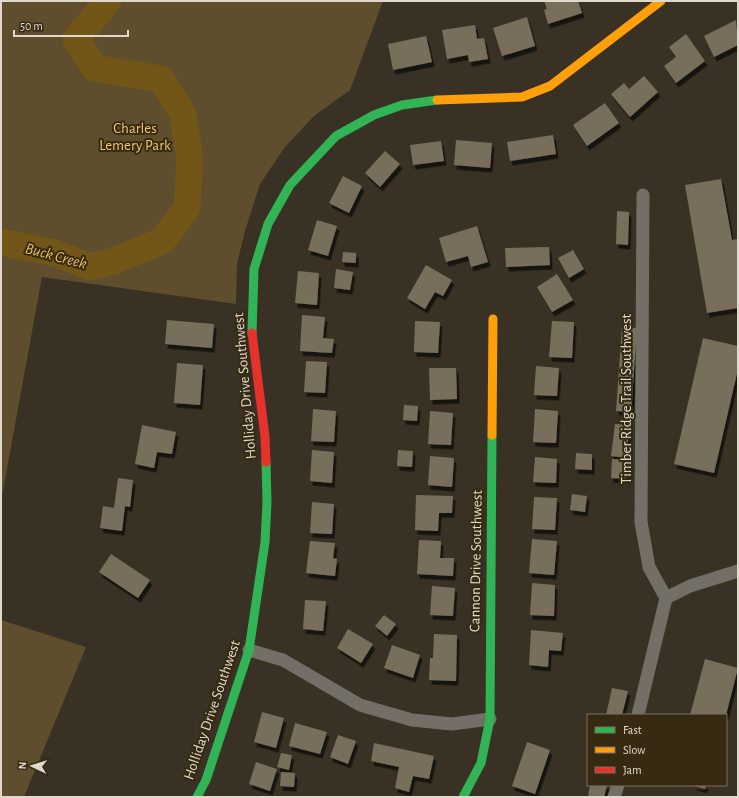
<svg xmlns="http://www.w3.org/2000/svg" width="739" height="798" viewBox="0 0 739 798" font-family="'Alegreya Sans',sans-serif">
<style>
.green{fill:#5e4e2e}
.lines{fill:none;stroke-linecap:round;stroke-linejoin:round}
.river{stroke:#715617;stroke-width:27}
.building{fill:#776e5c;filter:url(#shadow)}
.street{stroke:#746f66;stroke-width:13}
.fast{stroke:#30b455;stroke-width:9}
.slow{stroke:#ff9f0a;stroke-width:9}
.jam{stroke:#e5322d;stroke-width:9}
.labels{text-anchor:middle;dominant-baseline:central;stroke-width:4;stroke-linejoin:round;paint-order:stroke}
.park-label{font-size:15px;fill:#f2c56b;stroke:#362a12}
.street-label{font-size:15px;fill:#e0d8ca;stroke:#362a12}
.water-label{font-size:16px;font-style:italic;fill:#e8bc61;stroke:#362a12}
</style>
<defs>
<filter id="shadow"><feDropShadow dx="2.5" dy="4.5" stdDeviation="0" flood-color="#0009"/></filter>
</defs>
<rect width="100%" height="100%" fill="#383124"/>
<path class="green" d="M1 1H383L350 90 314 116 285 147 260 184 245 231 237 263 236 304 42 277 1 502Z
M1 620 86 647 24 797H1Z"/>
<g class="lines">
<path class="river" d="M1 242 55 253 91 267 113 261 162 241 187 208 190 161 183 114 161 79 95 68 76 39 108 1"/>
</g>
<path class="building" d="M544 1H578L582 13 548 24 544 10 547 9Z
M527 17 535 46 502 56 493 28Z
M736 20 738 45 714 57 704 36Z
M475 25 477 39 484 38 488 59 469 62 468 55 447 59 442 30Z
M686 34 705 61 676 83 664 66 676 57 669 47Z
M426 36 432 62 393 70 388 44Z
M644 76 658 92 630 117 611 94 624 83 629 89Z
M605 103 619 123 587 146 573 125Z
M553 135 556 154 510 161 507 142Z
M456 140 492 143 490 168 454 165Z
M441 141 444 161 413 165 410 145Z
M385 151 400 164 380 187 365 173Z
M343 176 362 186 349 213 329 203Z
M721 179 732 240 738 239V308L707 313 685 185Z
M617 211 629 212 628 245 616 244Z
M317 220 337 226 328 256 308 250Z
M477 226 488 262 471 267 468 256 446 262 439 238Z
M549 247 550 265 506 267 505 248Z
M573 250 584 269 569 278 558 258Z
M343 252 356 253V263L342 262Z
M426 265 452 280 443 296 435 292 425 309 407 298Z
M336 269 353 272 350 290 334 288Z
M298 271 319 273 317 305 295 303Z
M557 274 573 300 552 312 537 287Z
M302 315 325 317 323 338 334 339 332 353 300 351Z
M167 320 214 324 212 348 165 344Z
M415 321 440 322 438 353 414 352Z
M552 321 574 322 572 358 549 357Z
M622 327 637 328 631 412 616 411Z
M703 338 738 346V369L714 473 674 464Z
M306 361 327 362 325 393 304 392Z
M177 363 203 365 200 405 174 403Z
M536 366 559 368 557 396 534 395Z
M429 368H456L457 399 430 400Z
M404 405 418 406 417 421 403 420Z
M313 409 336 411 334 442 311 441Z
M535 409 558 411 556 443 533 442Z
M430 411 453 413 451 445 428 444Z
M615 424 630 425 626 458 611 456Z
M142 425 176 432 172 454 157 452 154 468 135 464Z
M312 450 334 452 332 483 310 481Z
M398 450 413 451 412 467 397 466Z
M576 453 592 454V470L575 469Z
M430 456 454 458 452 487 428 485Z
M535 457 557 459 556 483 533 482Z
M612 459 628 460 626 479 611 478Z
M118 478 133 480 130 507 125 506 122 531 100 528 103 506 114 508Z
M572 494 587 496 585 512 570 510Z
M416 495 453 496 452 513H439L438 531 415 530Z
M534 497 557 498 555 530 532 529Z
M312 502 334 504 332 534 310 533Z
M532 539 557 541 554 575 529 573Z
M419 540 441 541 440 558H454L453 576 417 574Z
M310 541 335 543 333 558 337 559 335 576 306 573Z
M111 554 150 580 138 598 99 572Z
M532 583 555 585 554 616 530 615Z
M432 586 455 588 453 616 430 615Z
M305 600 326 601 323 631 303 629Z
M384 615 396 624 387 636 375 626Z
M348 629 373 644 361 663 337 648Z
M531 630 563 633 561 651 549 650 548 667 529 665Z
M434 634 457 635 456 681 429 680 430 658H433Z
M392 645 420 655 413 678 384 668Z
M705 659 738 668 726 715H690Z
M612 688 628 691 622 715H606Z
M262 712 284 718 276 748 254 742Z
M295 723 327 732 320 754 289 746Z
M338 735 356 741 348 764 330 757Z
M527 742 550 750 535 794 512 786Z
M374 743 434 756 429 779 413 776 409 792 395 788 399 767 371 761Z
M281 753 292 755 289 770 277 767Z
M256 762 277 769 270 791 249 784Z
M281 772 295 773 294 787 280 786Z
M590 785H607L604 797H588Z
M691 785H706L705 789Z"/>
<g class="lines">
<path class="street" d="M643 195 641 522 649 567 666 598
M249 650 283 660 360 705 412 720 452 724 490 719
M638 715 666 598 690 586 738 571
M614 797 618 785"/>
<path class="fast" d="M252 333 254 269 268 224 290 185 336 136 374 115 402 105 437 100
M197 797 206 780 249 650 265 542 267 502 266 462
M463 797 481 763 490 719 492 435"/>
<path class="slow" d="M437 100 522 97 550 86 661 1
M492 435 493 319"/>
<path class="jam" d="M252 333 265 437 266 462"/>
</g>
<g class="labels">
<g class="park-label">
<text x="135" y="128">Charles<tspan x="135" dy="17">Lemery Park</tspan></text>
</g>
<g class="street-label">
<text transform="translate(245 386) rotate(-95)">Holliday Drive Southwest</text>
<text transform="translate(626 399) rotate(-90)">Timber Ridge Trail Southwest</text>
<text transform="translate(476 561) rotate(-89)">Cannon Drive Southwest</text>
<text transform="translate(212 710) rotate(-71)">Holliday Drive Southwest</text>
</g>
<g class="water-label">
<text transform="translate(56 256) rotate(15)">Buck Creek</text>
</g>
</g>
<rect width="739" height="798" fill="none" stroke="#e0d8ca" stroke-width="4"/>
<rect x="587" y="714" width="140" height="72" fill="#362a12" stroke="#7a705c"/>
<rect x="595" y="727" width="20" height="6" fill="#30b455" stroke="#7a705c"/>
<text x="623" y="734" font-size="12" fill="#e0d8ca">Fast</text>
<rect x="595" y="747" width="20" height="6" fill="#ff9f0a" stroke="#7a705c"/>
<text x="623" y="754" font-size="12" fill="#e0d8ca">Slow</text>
<rect x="595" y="767" width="20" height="6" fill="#e5322d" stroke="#7a705c"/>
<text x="623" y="774" font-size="12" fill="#e0d8ca">Jam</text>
<g transform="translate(32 766) rotate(274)" stroke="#362a12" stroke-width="3" paint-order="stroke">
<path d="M0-3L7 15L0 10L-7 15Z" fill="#e0d8ca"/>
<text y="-6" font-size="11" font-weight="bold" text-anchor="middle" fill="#e0d8ca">N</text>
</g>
<path d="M14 30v6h114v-6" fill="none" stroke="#e0d8ca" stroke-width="2"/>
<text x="20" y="30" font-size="12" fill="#e0d8ca" stroke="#362a12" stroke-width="3" paint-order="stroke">50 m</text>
</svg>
